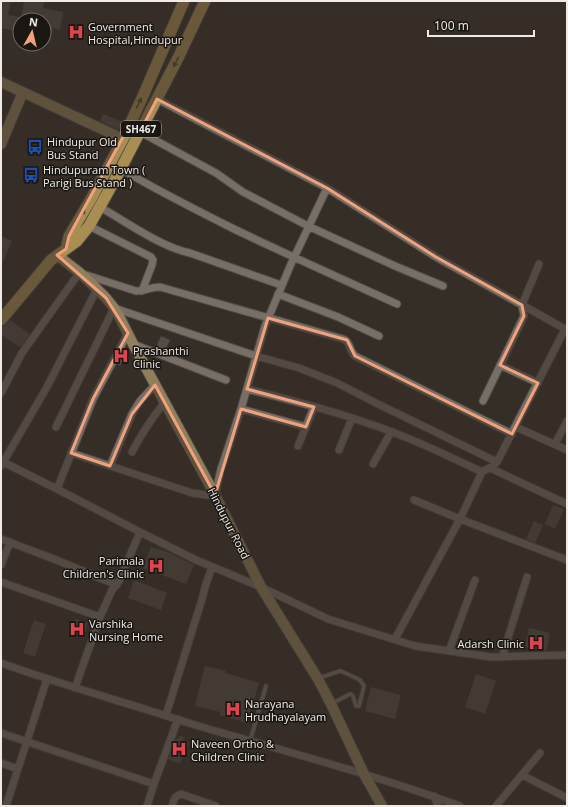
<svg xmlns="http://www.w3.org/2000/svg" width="568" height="807" viewBox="0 0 568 807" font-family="'Open Sans',sans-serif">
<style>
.building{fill:#544c44}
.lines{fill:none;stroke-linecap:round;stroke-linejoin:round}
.lane-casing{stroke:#504943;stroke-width:5.5}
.street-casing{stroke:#504943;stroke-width:9}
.secondary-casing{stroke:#504943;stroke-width:12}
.primary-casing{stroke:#504943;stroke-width:13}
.lane{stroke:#776e66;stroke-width:3.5}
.street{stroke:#776e66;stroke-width:7}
.secondary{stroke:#907e5c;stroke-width:10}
.primary{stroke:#a88e52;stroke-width:11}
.oneway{fill:#5a4d2f}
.marked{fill:none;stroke:#f1a17c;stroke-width:3;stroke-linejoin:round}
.labels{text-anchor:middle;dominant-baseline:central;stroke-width:3;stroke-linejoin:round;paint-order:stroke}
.shield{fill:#1a1713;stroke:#b0aba7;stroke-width:1}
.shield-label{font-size:10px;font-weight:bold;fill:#f0ebe7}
.poi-label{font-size:11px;fill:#f0ebe7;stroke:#1a1713;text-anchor:start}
.street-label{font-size:11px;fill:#f0ebe7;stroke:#1a1713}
</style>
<rect width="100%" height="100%" fill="#352e27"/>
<path class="building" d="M1 1H11L8 15 20 17V32L1 28Z
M24 1H44L43 8 63 12 60 30 53 28 52 34 44 32V20H21Z
M103 114 123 122 119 130 100 121Z
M1 236 12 241 1 266Z
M10 320 30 334 20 347 1 335V327L6 325Z
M161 336 170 340 165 351 156 347Z
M125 349 128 351 120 366 117 364Z
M553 505 564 509 555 529 545 524Z
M534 521 543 525 535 543 526 539Z
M151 547 170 553 194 565 186 584 143 568Z
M134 580 167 593 161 610 128 598Z
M76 619 88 623 84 636 72 632Z
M34 620 46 624 35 657 23 653Z
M529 628 550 633 547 651 525 647Z
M205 666 226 671 225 673 259 683 247 723 220 715V712L195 706Z
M476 674 496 681 485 714 465 707Z
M371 687 401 695 395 719 365 711Z
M179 736 185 737 183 741 188 743 180 764 168 759 176 738 178 739Z"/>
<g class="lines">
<defs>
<path id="lane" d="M319 678 340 671 343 672 360 680 364 686 359 706H356L353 696 352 695 350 694 333 703
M250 741 266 686"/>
<path id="street" d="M157 99 327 188 436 257 567 330
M129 126 216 173 243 192 308 226 395 266 443 286
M121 169C158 191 196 210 234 229 288 255 342 279 397 304
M100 207C126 222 161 247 190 253L281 285
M89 226 151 257 153 260 152 265 142 291
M278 294 338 317 379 336
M133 344 226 380
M500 365 538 383
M247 389C287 399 328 409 367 423 407 436 444 454 482 472
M1 393 22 353 74 280 80 273 136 291C145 291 151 287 160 287L343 339C351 342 349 351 355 356L512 434
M483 401 524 316 522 305 539 264
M241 409 306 427
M56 427 114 308 256 356 299 368 337 383 378 404 497 462
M516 427 567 450
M555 444 567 421
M298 446 314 407
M339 450 352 418
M132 452C142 433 151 419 165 402
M71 453 192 493 206 495H215L221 469 241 409 265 326 291 264 327 188
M1 461 57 489 140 532 196 560 261 587 328 619 415 646 491 657 567 655
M373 464 391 432
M1 466 47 387 97 289
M110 466 132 414 140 401 155 385
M490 468 539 491 567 504
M57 489 93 399 128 333
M414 500 460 519 567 560
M1 539 54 559 117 585
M1 565 10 542
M1 582 100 617
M395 639 460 519 482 472 485 470 492 467 497 462 565 329
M449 651 475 580
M502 657 527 577
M1 663C51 681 103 696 154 712 177 719 200 727 223 733 303 756 383 778 460 806
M75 688 100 617 112 590 119 581 140 532
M166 715 203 596 205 587 212 567
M1 733 154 784
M1 763 18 769
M522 775 567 798
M434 796 438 806
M6 806 47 679
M147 806 154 784 178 719
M172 806C174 800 174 796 181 794L216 806
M496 806 540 753"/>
<path id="secondary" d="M1 82 123 139
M1 144 23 92
M57 255 80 273 97 289 106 298 114 308 119 316 133 344 215 495 261 587 318 679 331 704 364 774 382 806"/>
<path id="primary" d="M66 249 69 236 91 199 123 139 143 96 184 1
M1 320 51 260 77 241 89 226 117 176 179 56 205 1"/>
</defs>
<use href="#lane" class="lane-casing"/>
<use href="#street" class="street-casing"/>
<use href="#secondary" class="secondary-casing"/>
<use href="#primary" class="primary-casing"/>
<use href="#lane" class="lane"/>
<use href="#street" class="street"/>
<use href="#secondary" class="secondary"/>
<use href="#primary" class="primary"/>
</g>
<defs><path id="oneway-solid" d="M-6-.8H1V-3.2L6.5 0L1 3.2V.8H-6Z"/></defs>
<g class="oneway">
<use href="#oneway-solid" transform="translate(176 62) rotate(117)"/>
<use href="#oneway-solid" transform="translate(139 103) rotate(-64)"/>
<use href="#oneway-solid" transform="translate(82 214) rotate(-60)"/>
</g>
<path d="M0 0H568V807H0ZM157 99 327 188 436 257 522 305 524 316 500 365 538 383 512 434 355 356 347 340 268 318 247 389 314 407 306 427 241 409 215 495 155 385 132 414 110 466 71 453 93 399 128 333 106 298 57 255 66 249 69 236 129 126 140 132Z" fill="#352e27" fill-opacity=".55" fill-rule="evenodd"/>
<path class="marked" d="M157 99 327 188 436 257 522 305 524 316 500 365 538 383 512 434 355 356 347 340 268 318 247 389 314 407 306 427 241 409 215 495 155 385 132 414 110 466 71 453 93 399 128 333 106 298 57 255 66 249 69 236 129 126 140 132Z"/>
<defs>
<symbol id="hospital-bare" viewBox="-9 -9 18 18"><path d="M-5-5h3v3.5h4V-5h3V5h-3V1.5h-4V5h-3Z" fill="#e0444e" stroke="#1a1713" stroke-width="2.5" paint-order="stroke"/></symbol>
<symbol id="bus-bare" viewBox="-9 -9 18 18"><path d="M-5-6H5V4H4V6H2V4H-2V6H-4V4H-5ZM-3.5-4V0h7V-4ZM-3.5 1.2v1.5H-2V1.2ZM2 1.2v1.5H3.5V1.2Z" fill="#1a4fb4" stroke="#1a1713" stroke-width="2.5" paint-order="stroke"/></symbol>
</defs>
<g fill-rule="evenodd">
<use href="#hospital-bare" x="65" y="21" width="22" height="22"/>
<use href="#bus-bare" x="24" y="136" width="22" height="22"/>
<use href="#bus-bare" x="20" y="164" width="22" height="22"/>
<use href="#hospital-bare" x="110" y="345" width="22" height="22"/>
<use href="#hospital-bare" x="145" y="555" width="22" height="22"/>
<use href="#hospital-bare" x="66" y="618" width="22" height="22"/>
<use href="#hospital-bare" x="525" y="632" width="22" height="22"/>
<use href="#hospital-bare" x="222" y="698" width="22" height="22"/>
<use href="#hospital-bare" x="168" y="738" width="22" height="22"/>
</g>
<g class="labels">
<rect class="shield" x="121" y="121" width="40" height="16" rx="3"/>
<g class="shield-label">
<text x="141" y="129">SH467</text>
</g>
<g class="poi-label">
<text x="88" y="26">Government<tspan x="88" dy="13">Hospital,Hindupur</tspan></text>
<text x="47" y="141">Hindupur Old<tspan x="47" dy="13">Bus Stand</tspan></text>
<text x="43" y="169">Hindupuram Town (<tspan x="43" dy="13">Parigi Bus Stand )</tspan></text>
<text x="133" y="350">Prashanthi<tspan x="133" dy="13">Clinic</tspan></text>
<text x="144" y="560" text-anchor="end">Parimala<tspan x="144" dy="13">Children's Clinic</tspan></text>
<text x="89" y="623">Varshika<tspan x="89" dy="13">Nursing Home</tspan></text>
<text x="524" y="643" text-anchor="end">Adarsh Clinic</text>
<text x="245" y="703">Narayana<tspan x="245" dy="13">Hrudhayalayam</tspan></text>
<text x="191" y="743">Naveen Ortho &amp;<tspan x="191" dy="13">Children Clinic</tspan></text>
</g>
<g class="street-label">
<text transform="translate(229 523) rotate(63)">Hindupur Road</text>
</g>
</g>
<rect width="568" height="807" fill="none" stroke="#f0ebe7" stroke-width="4"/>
<g transform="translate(32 32) rotate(8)"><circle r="19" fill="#1a1713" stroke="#706c68"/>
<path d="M0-3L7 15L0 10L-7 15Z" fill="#f1a17c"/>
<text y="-6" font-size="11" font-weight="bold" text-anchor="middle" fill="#f0ebe7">N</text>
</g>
<path d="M428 30v6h106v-6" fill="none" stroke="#f0ebe7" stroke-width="2"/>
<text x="434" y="30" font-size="12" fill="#f0ebe7" stroke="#1a1713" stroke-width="3" paint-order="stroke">100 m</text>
</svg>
